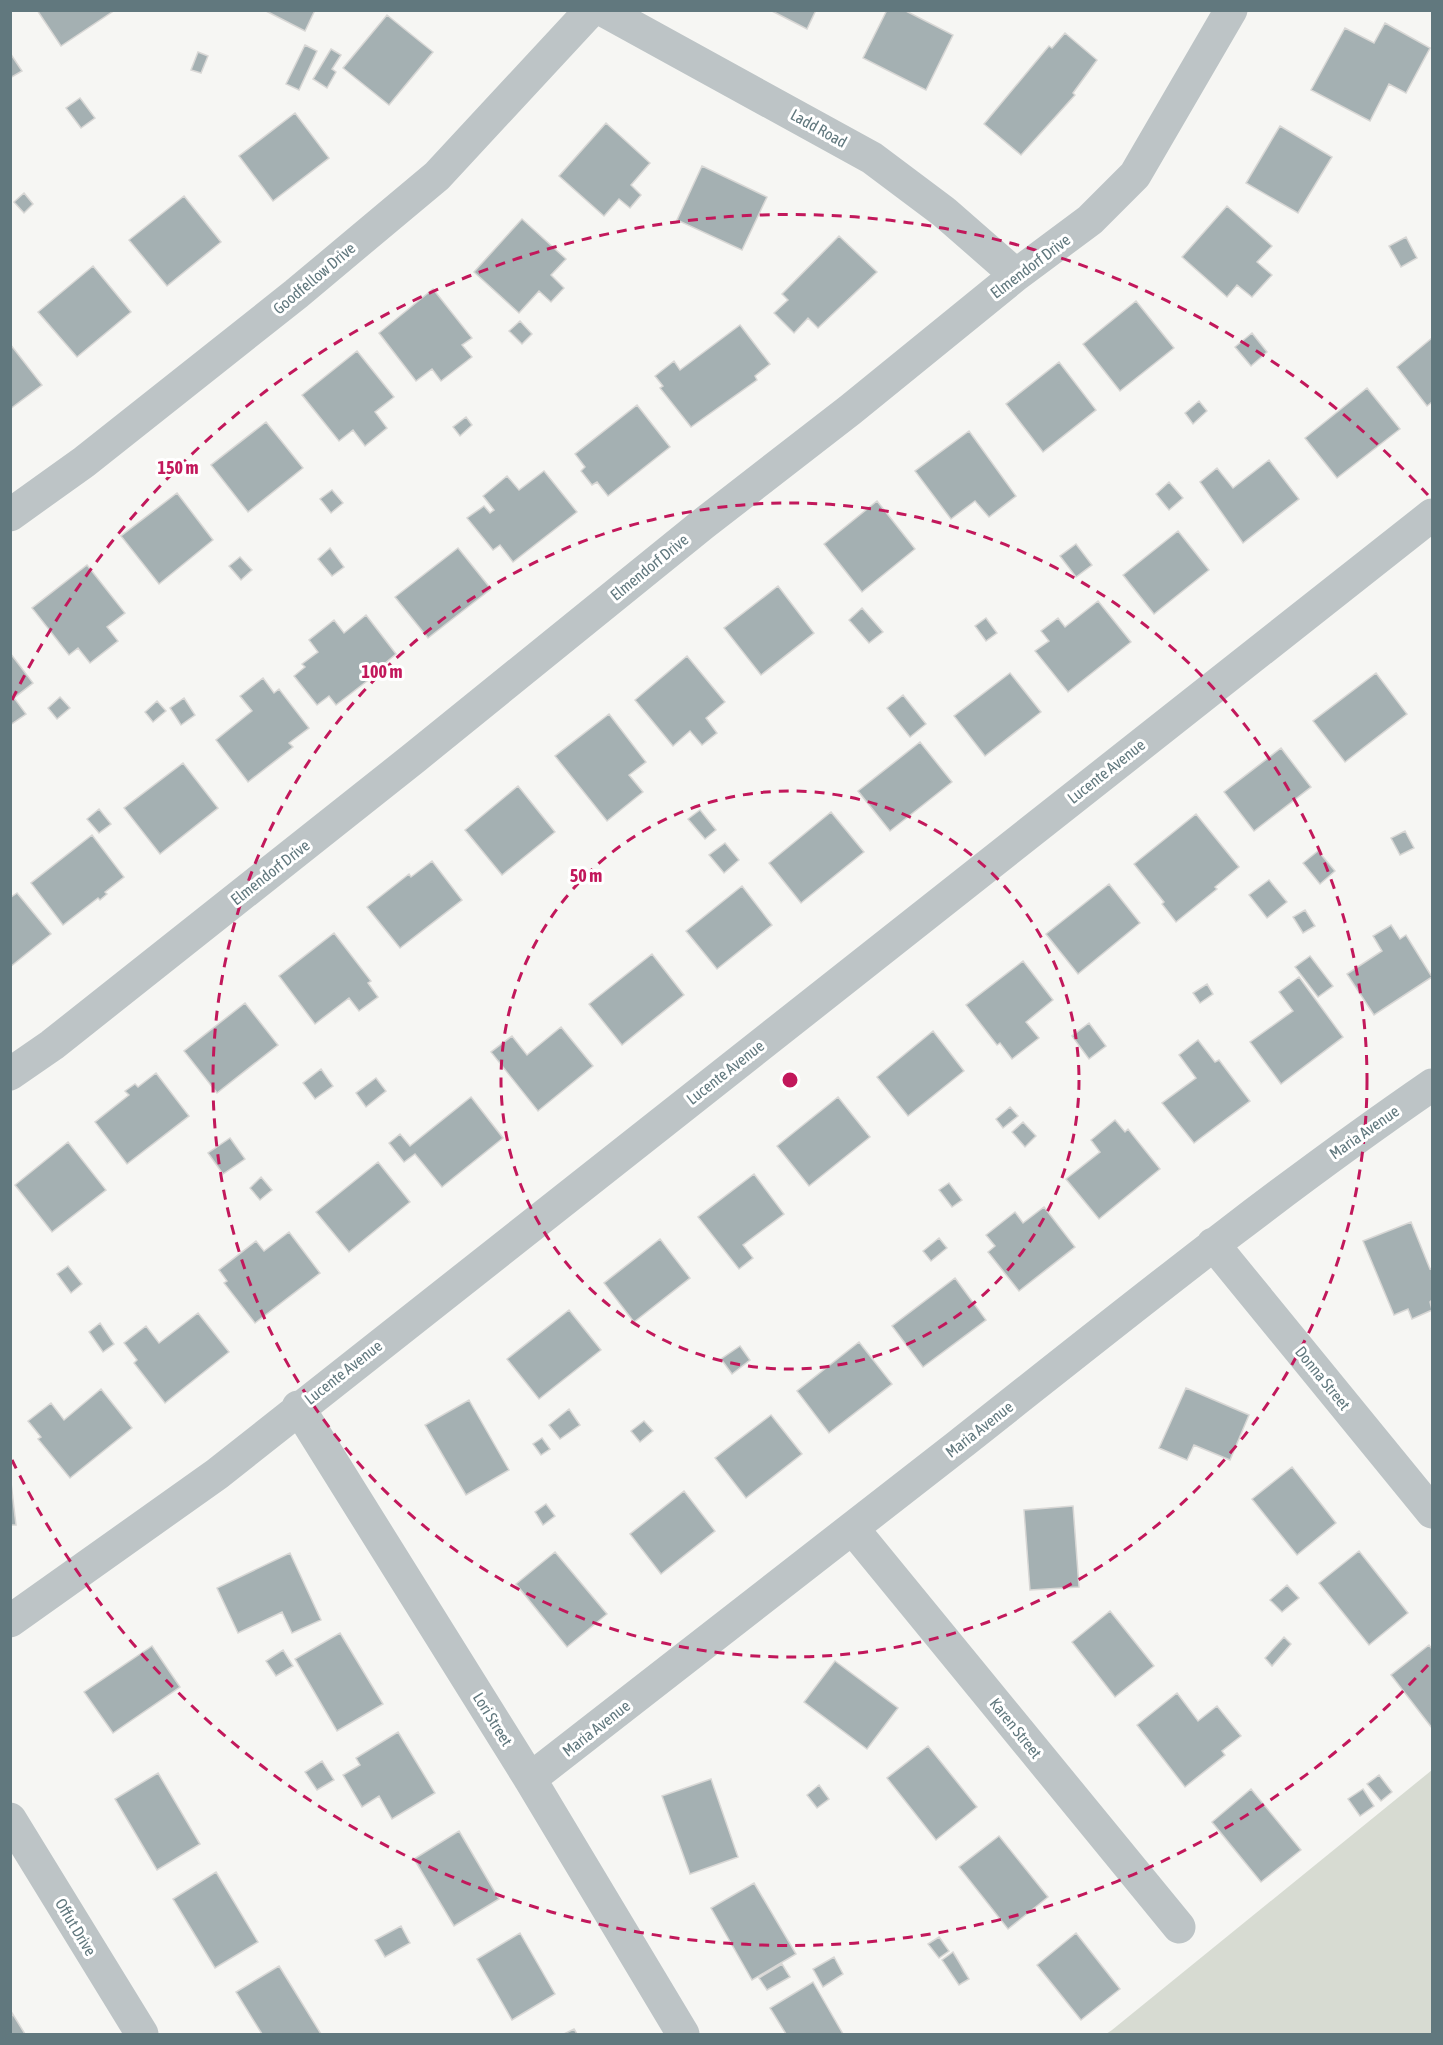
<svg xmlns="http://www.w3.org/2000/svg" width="1443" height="2045" viewBox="0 0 1443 2045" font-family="'Asap Condensed',sans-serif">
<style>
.green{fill:#d7dbd2}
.building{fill:#a4b0b2;stroke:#d8d7d5;stroke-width:1.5}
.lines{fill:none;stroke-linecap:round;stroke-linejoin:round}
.street{stroke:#bdc4c6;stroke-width:33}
.ring{fill:none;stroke:#c2185b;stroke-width:3;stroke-dasharray:10 8}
.labels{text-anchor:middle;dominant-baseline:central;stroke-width:6;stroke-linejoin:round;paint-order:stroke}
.street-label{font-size:16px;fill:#61787e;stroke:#fff}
.centre{fill:#c2185b;stroke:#fff;stroke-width:3}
.ring-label{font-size:18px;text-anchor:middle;font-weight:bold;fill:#c2185b;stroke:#fff;stroke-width:6;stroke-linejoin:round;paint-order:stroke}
</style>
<rect width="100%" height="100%" fill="#f6f6f3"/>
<path class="green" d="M1432 1770V2034H1106L1112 2030Z"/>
<path class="building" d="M37 10H115L61 46Z
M264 10H315L305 31Z
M770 10H816L807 29Z
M887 10H904L953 35 926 90 863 58Z
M387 15 433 52 389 105 343 68Z
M1385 23 1430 48 1406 93 1389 84 1370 121 1311 90 1345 28 1374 43Z
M1065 33 1097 60 1073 93 1075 95 1021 155 984 124 1049 46 1052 48Z
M305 45 317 51 299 90 286 84Z
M331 49 341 55 332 69 336 72 327 88 313 79Z
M198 52 208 56 201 73 191 70Z
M10 53 22 71 10 78Z
M80 98 95 118 81 128 66 108Z
M295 113 329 158 273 201 239 156Z
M606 123 650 163 631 185 641 195 630 208 619 199 604 216 559 176Z
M1280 126 1332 157 1298 213 1246 183Z
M702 166 767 197 742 250 677 220Z
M24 193 33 204 24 213 14 202Z
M184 196 221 242 167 286 129 240Z
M1227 206 1272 246 1257 262 1272 275 1252 297 1237 285 1227 297 1182 257Z
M522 219 566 259 551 275 564 288 551 302 539 291 519 313 474 272Z
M839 236 877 272 818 328 808 318 794 333 774 313 788 300 782 294Z
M1406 237 1417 258 1401 267 1389 246Z
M93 266 131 312 77 357 38 312Z
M433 289 472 338 462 345 472 357 441 381 432 369 416 381 379 333Z
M1136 301 1174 348 1120 391 1083 344Z
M520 321 532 334 522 344 509 331Z
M740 325 770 364 755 376 757 380 691 427 660 388 663 386 655 376 674 361 680 370Z
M1252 333 1267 352 1251 366 1235 347Z
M1432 338V402L1427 406 1397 367Z
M10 344 42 385 10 409Z
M357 351 394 397 375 412 387 428 365 446 353 430 339 441 302 395Z
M1059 362 1096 410 1043 452 1006 404Z
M1367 388 1400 429 1337 478 1305 438Z
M1199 401 1207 411 1193 424 1185 413Z
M637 405 670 447 608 496 597 482 592 485 581 471 585 467 575 454Z
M466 417 472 425 460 436 453 427Z
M266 422 303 468 248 512 211 465Z
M969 431 1016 496 989 517 975 501 951 519 915 471Z
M1269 460 1299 499 1243 543 1200 482 1217 468 1233 488Z
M544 471 577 512 513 562 500 545 493 550 467 518 484 506 490 513 494 510 483 496 507 476 519 490Z
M1169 482 1183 498 1169 510 1156 494Z
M332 490 343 503 331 513 320 499Z
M177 493 213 540 159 584 121 536Z
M877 501 915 549 862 592 824 544Z
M1178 531 1209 570 1154 614 1123 575Z
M1076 544 1092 565 1076 577 1060 556Z
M330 548 344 567 332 576 318 559Z
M458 548 491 589 428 638 395 597Z
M240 557 252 570 241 580 229 566Z
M87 565 125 613 107 627 118 641 90 663 78 648 69 655 32 608Z
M778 586 814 633 761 675 724 628Z
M1098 601 1131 642 1068 692 1035 651 1049 641 1041 631 1058 618 1065 627Z
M862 608 883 632 869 643 849 620Z
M366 615 396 654 378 669 380 671 336 705 329 696 317 705 294 676 305 667 302 664 318 652 309 640 334 620 344 633Z
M986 618 997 633 986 641 975 626Z
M10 653 33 683 14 698 26 714 10 725Z
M687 656 725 702 706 718 717 733 702 745 690 731 673 746 635 700Z
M1010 673 1041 712 985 756 954 716Z
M1376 673 1407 714 1345 762 1313 721Z
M263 678 274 693 279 689 309 728 289 743 293 747 248 782 216 740 252 711 240 696Z
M903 695 926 724 910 737 887 708Z
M60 697 70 708 57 719 48 708Z
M184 698 195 715 181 725 170 708Z
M157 701 166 711 153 722 145 712Z
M609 714 646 762 629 775 643 792 607 821 555 756Z
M920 742 952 782 890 831 858 791Z
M1281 748 1311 787 1254 831 1224 792Z
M183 763 218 808 160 854 124 808Z
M518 786 555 832 502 875 465 830Z
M99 809 111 824 99 833 87 819Z
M700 810 716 830 705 839 688 819Z
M831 812 864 852 801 903 769 863Z
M1196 814 1239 867 1215 887 1217 889 1176 922 1162 904 1164 902 1134 864Z
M1405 831 1414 848 1400 855 1391 838Z
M92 835 124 877 105 892 107 894 100 900 98 898 63 925 31 883Z
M725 843 739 860 724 873 709 855Z
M1318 851 1335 871 1320 884 1303 863Z
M432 861 462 900 400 948 367 907 409 874 411 877Z
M1269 880 1287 902 1267 918 1249 895Z
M1109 884 1140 923 1078 974 1046 934Z
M742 886 772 925 717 969 686 931Z
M17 893 51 934 10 967V898Z
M1305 910 1315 926 1303 933 1293 917Z
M1391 925 1400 939 1406 935 1432 977 1374 1015 1347 974 1382 951 1373 936Z
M334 933 371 981 368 983 378 997 359 1011 349 998 315 1024 279 976Z
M652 954 684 995 622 1045 589 1004Z
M1310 956 1333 986 1318 997 1295 967Z
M1023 961 1053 1000 1026 1022 1039 1038 1012 1059 1000 1043 997 1045 966 1005Z
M1299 977 1343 1037 1281 1084 1250 1042 1293 1011 1279 992Z
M1207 984 1213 994 1200 1003 1193 993Z
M245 1003 278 1045 217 1093 184 1051Z
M1089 1023 1106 1046 1089 1059 1072 1036Z
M561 1027 593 1066 538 1111 491 1052 512 1036 527 1055Z
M933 1031 964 1071 908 1116 877 1077Z
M1198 1040 1215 1062 1219 1060 1250 1101 1194 1143 1162 1103 1196 1078 1179 1055Z
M321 1069 333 1086 315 1099 303 1083Z
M156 1073 189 1116 127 1164 95 1122 129 1095 125 1091 135 1084 138 1087Z
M376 1078 386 1091 366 1107 356 1093Z
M471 1097 503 1138 442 1187 415 1154 404 1162 389 1143 400 1134 410 1146Z
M838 1097 870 1137 809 1186 777 1146Z
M1010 1107 1018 1116 1003 1128 996 1119Z
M1115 1120 1125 1132 1128 1129 1160 1169 1099 1219 1066 1179 1100 1152 1091 1140Z
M1023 1122 1036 1136 1025 1147 1012 1132Z
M230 1138 245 1159 223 1174 208 1153Z
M68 1142 106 1190 52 1232 15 1185Z
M378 1162 410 1202 349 1252 316 1212Z
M754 1174 784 1214 743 1245 753 1258 739 1269 698 1217Z
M261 1177 272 1190 260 1200 250 1188Z
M949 1183 962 1200 952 1207 939 1190Z
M1044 1207 1075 1247 1019 1291 988 1252 995 1246 986 1235 1015 1212 1023 1223Z
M1411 1222 1430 1269 1432 1268V1300L1430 1302 1432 1310 1412 1319 1408 1309 1394 1315 1363 1241Z
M289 1232 320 1273 255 1323 224 1283 227 1281 219 1270 256 1241 264 1251Z
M939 1238 947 1248 931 1261 923 1251Z
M660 1239 690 1278 634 1322 604 1283Z
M68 1266 82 1284 71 1293 57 1274Z
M955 1278 986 1320 923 1367 892 1326Z
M569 1310 601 1350 539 1399 507 1359Z
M198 1313 229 1352 165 1403 134 1363 137 1360 124 1343 146 1326 159 1343Z
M100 1323 114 1344 103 1352 89 1332Z
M859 1342 892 1384 829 1433 797 1391Z
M740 1346 750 1360 732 1374 721 1359Z
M1186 1388 1249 1415 1230 1460 1194 1445 1187 1460 1159 1448Z
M101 1389 132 1428 70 1478 38 1439 41 1437 28 1421 51 1403 64 1420Z
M469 1400 509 1470 466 1495 425 1425Z
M569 1409 580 1425 560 1439 549 1425Z
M771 1415 802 1454 746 1498 715 1458Z
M644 1421 653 1431 640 1442 631 1431Z
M542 1438 550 1449 541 1455 533 1444Z
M1292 1467 1336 1523 1297 1555 1252 1499Z
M10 1474 16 1525H10Z
M684 1491 715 1531 661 1574 630 1534Z
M546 1504 555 1516 543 1525 535 1512Z
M1073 1506 1079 1587 1030 1590 1024 1510Z
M1359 1551 1408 1613 1369 1645 1319 1583Z
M555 1552 607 1614 567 1647 516 1584Z
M290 1553 321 1620 292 1633 282 1612 238 1633 217 1588Z
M1287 1585 1299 1598 1282 1612 1270 1600Z
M1110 1611 1154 1666 1115 1697 1072 1642Z
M340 1633 383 1704 337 1731 295 1659Z
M1284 1637 1291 1644 1272 1666 1265 1658Z
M1429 1645 1432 1649V1728L1391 1675Z
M152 1646 180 1687 113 1733 84 1692Z
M283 1650 293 1666 276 1676 266 1661Z
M835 1661 898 1708 867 1749 804 1702Z
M1177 1693 1198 1721 1217 1706 1241 1736 1222 1751 1225 1755 1185 1787 1137 1725Z
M398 1732 435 1793 392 1819 379 1796 362 1807 343 1775 360 1765 356 1758Z
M928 1746 977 1807 936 1840 887 1778Z
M322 1761 334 1780 317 1790 305 1772Z
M158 1773 200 1844 157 1870 115 1799Z
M1379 1775 1392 1792 1381 1801 1367 1784Z
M711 1779 738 1857 690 1874 662 1796Z
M819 1785 829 1799 817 1808 807 1795Z
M1251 1789 1301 1850 1261 1882 1212 1822Z
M1363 1789 1374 1806 1360 1816 1348 1799Z
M459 1831 499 1899 454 1926 414 1859Z
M999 1836 1048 1897 1008 1929 959 1867Z
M216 1872 258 1942 215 1968 173 1899Z
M754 1883 796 1954 752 1980 711 1908Z
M401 1926 410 1943 385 1957 375 1940Z
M520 1933 555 1994 512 2020 477 1959Z
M1076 1933 1120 1989 1081 2020 1037 1965Z
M939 1937 949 1951 939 1958 928 1944Z
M953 1952 969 1979 959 1985 942 1960Z
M834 1957 843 1974 823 1987 813 1969Z
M782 1964 790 1977 767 1990 759 1978Z
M279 1966 321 2034H262L236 1992Z
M813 1982 843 2034H786L770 2008Z
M12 2013 25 2034H10Z
M574 2029 577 2034H564Z"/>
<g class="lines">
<path class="street" d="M603 10 872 158 944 212 1016 275
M10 515 84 462 296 294 437 176 591 10
M10 1074 52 1045 414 758 703 524 850 410 1016 275 1090 220 1135 175 1231 10
M1213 1244 1432 1512
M298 1407 530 1779 683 2034
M853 1529 1179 1927
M10 1621 217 1474 1432 515
M530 1779C674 1668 817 1557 959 1445 1115 1322 1269 1197 1432 1085
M10 1819 142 2034"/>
</g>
<g class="ring">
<circle cx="790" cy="1080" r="289"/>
<circle cx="790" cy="1080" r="577"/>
<path d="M1428 1665A866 866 0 0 1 12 1460M12 700A866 866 0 0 1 1428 495"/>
</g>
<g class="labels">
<g class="street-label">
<text transform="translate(819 128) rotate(29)">Ladd Road</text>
<text transform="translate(1030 266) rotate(-37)">Elmendorf Drive</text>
<text transform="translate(314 278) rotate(-40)">Goodfellow Drive</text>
<text transform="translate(649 567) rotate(-39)">Elmendorf Drive</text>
<text transform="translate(1106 771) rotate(-38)">Lucente Avenue</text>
<text transform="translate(270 872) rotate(-38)">Elmendorf Drive</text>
<text transform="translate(725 1072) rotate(-38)">Lucente Avenue</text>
<text transform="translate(1364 1132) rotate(-35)">Maria Avenue</text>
<text transform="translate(343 1372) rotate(-38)">Lucente Avenue</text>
<text transform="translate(1323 1378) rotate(51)">Donna Street</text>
<text transform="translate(979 1429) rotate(-38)">Maria Avenue</text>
<text transform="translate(493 1719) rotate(58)">Lori Street</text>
<text transform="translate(596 1728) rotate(-38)">Maria Avenue</text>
<text transform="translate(1016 1728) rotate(51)">Karen Street</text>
<text transform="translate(76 1927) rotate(59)">Offut Drive</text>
</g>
</g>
<circle cx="790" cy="1080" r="9" class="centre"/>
<g class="ring-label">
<text x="178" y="474">150 m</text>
<text x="382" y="678">100 m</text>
<text x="586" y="882">50 m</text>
</g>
<rect width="1443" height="2045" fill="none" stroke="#61787e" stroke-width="24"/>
</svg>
